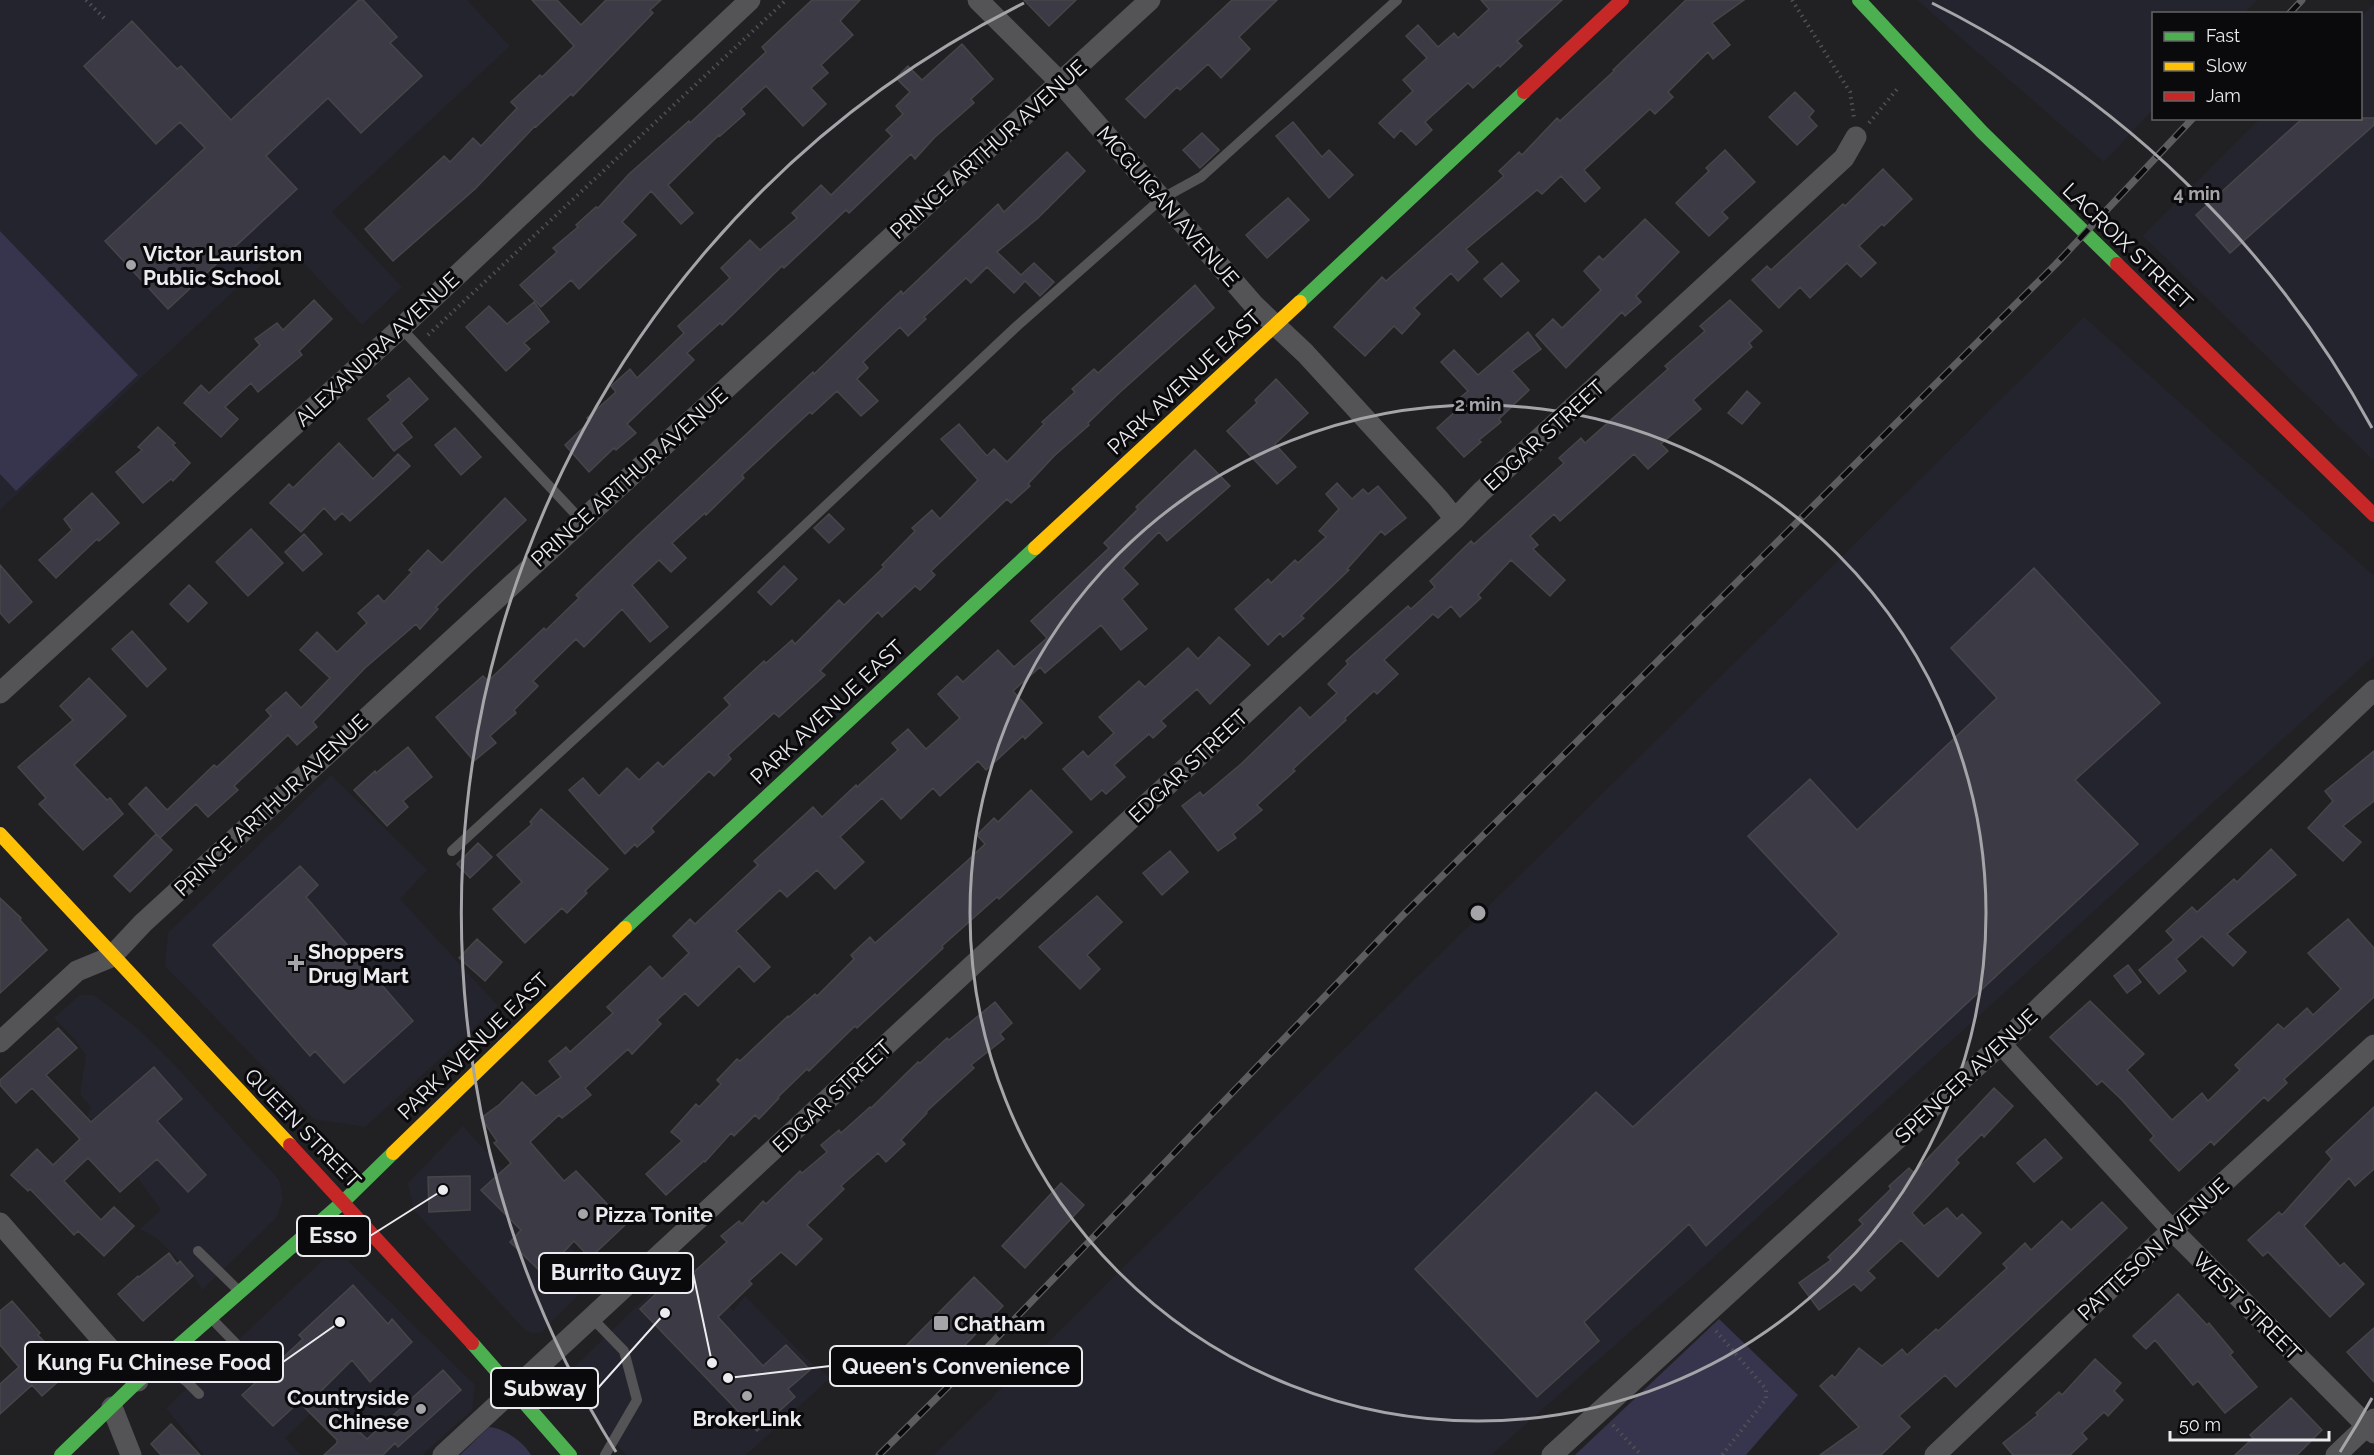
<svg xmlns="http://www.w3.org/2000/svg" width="2374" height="1455" viewBox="0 0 2374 1455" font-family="Raleway,sans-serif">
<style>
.built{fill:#24242e}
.green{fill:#36354d}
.building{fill:#3c3b45;stroke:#464649;stroke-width:1.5}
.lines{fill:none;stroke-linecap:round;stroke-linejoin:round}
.path{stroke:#515154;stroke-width:4;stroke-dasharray:1.5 4.5;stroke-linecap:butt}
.lane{stroke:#545456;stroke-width:10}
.street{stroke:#545456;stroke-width:21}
.fast{stroke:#4caf50;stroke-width:14}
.slow{stroke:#ffc107;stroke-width:14}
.jam{stroke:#c62828;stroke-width:14}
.rail-casing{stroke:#5d5d5f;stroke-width:7}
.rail{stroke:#0a0a0c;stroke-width:4.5;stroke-dasharray:14;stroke-linecap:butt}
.ring{fill:none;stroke:#a5a5a9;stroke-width:3}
.poi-dot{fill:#a5a5a9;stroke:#0a0a0c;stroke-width:2}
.labels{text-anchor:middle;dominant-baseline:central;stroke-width:6;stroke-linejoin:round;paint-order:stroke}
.street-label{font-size:21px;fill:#ececf0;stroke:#0a0a0c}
.poi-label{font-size:21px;font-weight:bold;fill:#ececf0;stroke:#0a0a0c;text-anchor:start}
.centre{fill:#a5a5a9;stroke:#0a0a0c;stroke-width:3}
.ring-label{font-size:18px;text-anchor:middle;font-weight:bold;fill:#a5a5a9;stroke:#0a0a0c;stroke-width:6;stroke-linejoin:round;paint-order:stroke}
.leader{fill:none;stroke:#ececf0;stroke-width:2}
.callout-dot{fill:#ececf0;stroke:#0a0a0c;stroke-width:2}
.callout{fill:#0a0a0c;stroke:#ececf0;stroke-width:2}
.callout-label{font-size:22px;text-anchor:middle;font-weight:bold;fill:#ececf0}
</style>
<rect width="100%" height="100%" fill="#212124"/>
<path class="built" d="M0 0H467L510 46 332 212 402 287 362 325 285 243 0 510Z
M1917 0H2257L2244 13 2154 14 2153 109 2104 162Z
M2374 4V461L2143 236 2260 119 2360 118 2361 17Z
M2084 317 2374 576V656L1702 1268 1491 1455H934Z
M331 775 427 870 400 899 498 1006 365 1127 314 1119 165 966 168 933Z
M80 995H94L137 1028 171 1061 279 1180 283 1200 276 1218 202 1290 193 1274 158 1239 140 1229 161 1210 135 1174 123 1149 95 1119 87 1118 91 1107 80 1094 86 1055 72 1036 54 1018Z
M463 1126 528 1198 596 1277 542 1332 532 1333 524 1329 414 1210 408 1183Z
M688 1257 733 1311 745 1296 809 1361 830 1378 746 1455H626L570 1390 566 1375Z
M324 1259 347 1260 475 1385 472 1410 422 1455H378L326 1399 285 1438 301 1455H204L166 1408Z"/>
<path class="green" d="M0 231 138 375 16 491 0 474Z
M1719 1319 1798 1395 1746 1455H1575Z
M489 1427C504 1428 524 1442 531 1455H460Z"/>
<path class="building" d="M359 0H363L397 37 390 43 422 76 361 133 328 98 266 156 297 189 168 309 105 241 205 148 180 122 156 144 84 66 132 21 177 69 181 66 231 120Z
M532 0H557L581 25 606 0H661L650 10 653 13 573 96 571 94 536 127 535 126 475 189 393 261 365 229 444 156 450 162 473 138 481 146 517 108 511 102 540 75 542 77 574 46Z
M812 0H860L840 21 853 35 821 65 828 73 811 88 826 104 803 126 766 86 741 109 745 114 720 136 719 135 668 185 693 213 681 224 651 191 622 222 636 235 579 289 571 280 541 307 520 285 557 252 553 248 578 227 576 225 596 207 598 208 629 174 689 121 690 123 766 52 762 47Z
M1024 0H1076L1049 26Z
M1232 0H1277L1239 37 1250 49 1221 78 1208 64 1180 90 1177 87 1145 118 1126 99Z
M1481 0H1562L1517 41 1522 46 1500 67 1498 65 1473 88 1468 83 1425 122 1432 130 1416 145 1401 130 1394 138 1379 123 1413 91 1403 80 1427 58 1406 36 1418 25 1438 47 1454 33 1458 38 1489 9Z
M1686 0H1744L1712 23 1730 45 1713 59 1708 52 1668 92 1673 97 1655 114 1650 109 1584 170 1600 188 1585 202 1561 176 1542 194 1537 190 1466 249 1478 262 1458 281 1451 273 1414 308 1420 314 1402 334 1394 326 1365 356 1334 327 1382 277 1386 281 1504 176 1499 171 1519 152 1522 155 1557 118 1560 121 1614 71 1613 70Z
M962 44 993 79 971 99 974 103 934 138 915 159 911 154 849 213 846 210 784 268 782 266 722 325 720 323 687 353 694 360 627 424 636 433 616 450 614 448 589 472 565 445 590 421 587 418 616 392 611 386 630 369 637 378 684 333 678 326 730 278 721 268 750 240 760 250 797 218 792 213 821 185 831 195 892 136 886 130 903 114 896 106 910 92 896 78 908 66 922 80Z
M1795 92 1814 111 1809 117 1817 126 1797 145 1769 117Z
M2303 118H2374V125L2230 253 2196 215Z
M1293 122 1322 157 1329 150 1353 175 1329 198 1276 136Z
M1202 133 1219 150 1200 168 1183 150Z
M1725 150 1755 182 1722 212 1728 218 1709 236 1676 203 1709 171 1706 168Z
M1067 152 1085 171 1038 218 997 252 1021 275 1034 263 1054 282 1040 296 1025 281 1014 293 987 267 971 283 966 278 924 317 926 319 908 336 900 327 863 362 868 368 857 379 878 401 861 416 837 391 812 414 810 412 742 475 744 478 706 515 705 513 672 543 686 558 671 572 659 560 632 585 668 627 650 642 622 609 584 647 576 639 533 681 538 686 514 710 516 713 490 736 496 743 474 761 436 717 483 676 488 681 544 628 546 630 579 598 576 595 637 536 813 372 814 374 888 303 901 291 903 294 998 204 1004 212Z
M1883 169 1912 199 1884 226 1882 224 1859 246 1876 263 1861 277 1847 263 1810 298 1800 287 1779 308 1752 280 1767 266 1771 270 1843 204 1845 206Z
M1288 198 1309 220 1267 258 1246 235Z
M1645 219 1679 252 1636 296 1641 302 1625 316 1622 312 1566 368 1536 335 1553 319 1562 328 1601 290 1584 271 1599 256 1603 260Z
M1502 263 1519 281 1501 297 1484 279Z
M1195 285 1214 308 1118 394 1088 423 1089 425 1054 456 1028 484 1030 486 1011 503 1007 499 931 571 935 575 920 590 915 586 882 617 878 612 820 671 825 675 779 717 774 713 728 755 731 759 714 776 709 771 651 828 654 832 637 847 635 844 625 854 569 790 583 778 599 796 627 768 639 780 658 762 663 767 730 705 724 698 764 661 766 663 792 640 795 644 839 600 844 605 884 567 882 565 915 531 912 528 932 510 940 519 978 480 941 439 959 424 987 456 994 449 1007 462 1044 424 1042 422 1075 392 1072 389 1094 369 1098 373Z
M314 300 332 319 299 351 302 355 258 392 251 383 225 407 238 419 221 437 184 403 201 385 209 393 260 345 255 339 277 323 283 330Z
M1730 300 1762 331 1749 343 1752 347 1693 400 1701 409 1661 444 1668 451 1648 469 1634 454 1560 521 1554 514 1530 536 1538 545 1533 549 1565 580 1550 596 1511 560 1478 595 1481 598 1460 617 1451 606 1438 618 1433 614 1384 660 1398 674 1377 694 1374 691 1345 718 1346 720 1293 769 1295 771 1257 805 1262 810 1233 834 1236 838 1218 851 1182 806 1200 792 1203 796 1241 764 1300 707 1310 718 1337 693 1328 684 1348 664 1346 661 1408 606 1411 609 1435 587 1430 581 1471 541 1474 544 1564 463 1559 458 1581 438 1585 443 1668 369 1665 366 1705 331 1700 326Z
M534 302 549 322 524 343 530 349 506 371 466 327 489 306 507 324Z
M1528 332 1541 349 1512 371 1529 390 1499 419 1501 422 1479 440 1481 442 1464 457 1437 428 1459 408 1455 402 1468 391 1441 362 1454 350 1478 375Z
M409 378 428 399 401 423 412 437 394 451 368 419 391 400 387 396Z
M1276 379 1308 413 1275 444 1296 467 1277 484 1227 431 1257 403 1255 400Z
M1747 391 1760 403 1742 424 1728 413Z
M158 427 175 443 173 445 190 463 173 481 171 479 143 503 116 472 142 450 138 447Z
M455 428 481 457 461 475 435 445Z
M339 443 373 479 398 454 410 466 350 521 342 513 335 520 324 508 301 532 270 503 289 484 293 488Z
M1195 450 1230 486 1167 541 1159 532 1123 568 1138 584 1122 599 1147 629 1121 650 1101 625 1045 673 1040 667 1013 691 1042 723 1025 739 1023 736 986 770 978 761 940 796 933 788 901 819 882 798 840 837 864 862 835 889 817 870 787 897 780 890 736 931 770 967 754 982 739 966 698 1006 685 993 657 1020 661 1024 632 1054 628 1049 585 1088 591 1095 562 1118 559 1115 530 1142 564 1181 576 1171 626 1224 590 1258 574 1241 543 1274 510 1242 521 1230 481 1190 511 1163 494 1143 497 1141 481 1118 500 1104 522 1082 536 1096 561 1077 549 1061 566 1047 570 1052 613 1013 607 1007 650 966 662 979 689 953 673 936 690 919 695 924 758 865 754 861 813 807 822 817 856 785 857 787 898 750 892 743 908 729 926 749 960 718 938 694 957 676 963 682 998 650 1014 667 1047 638 1031 621 1109 548 1104 543 1138 509 1136 507Z
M1337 483 1352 499 1363 489 1368 494 1378 486 1406 518 1385 535 1381 531 1347 569 1349 570 1301 616 1304 618 1283 637 1280 633 1268 645 1235 609 1268 579 1271 583 1295 560 1298 563 1326 537 1319 531 1339 509 1326 494Z
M92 493 119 523 99 541 97 539 56 578 39 560 72 530 64 519Z
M505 498 526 520 470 573 436 607 438 609 420 629 416 624 365 668 313 722 317 727 297 745 288 735 234 786 238 790 208 817 196 804 160 838 129 804 146 787 167 810 214 765 217 767 271 716 266 710 286 692 301 708 330 678 300 650 317 632 337 652 367 623 358 613 378 595 384 602 412 572 409 570 428 550 442 563Z
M829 514 844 529 829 543 814 528Z
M251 529 283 563 248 596 216 562Z
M304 534 322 554 303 571 285 552Z
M0 565 32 602 9 623 0 613Z
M784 566 797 579 771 605 758 592Z
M2034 568 2160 703 2075 780 2138 844 1706 1246 1689 1224 1584 1322 1599 1341 1537 1397 1415 1269 1596 1092 1633 1127 1839 934 1748 836 1810 779 1857 830 1997 698 1951 648Z
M189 585 207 603 188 622 170 604Z
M132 631 166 669 147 687 112 649Z
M1219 637 1250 665 1210 704 1197 689 1161 721 1166 726 1153 738 1149 734 1114 765 1125 777 1106 794 1102 790 1091 800 1063 769 1083 751 1088 757 1114 733 1099 717 1139 681 1145 687 1188 648 1198 659Z
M89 678 126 716 74 765 107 800 110 798 123 814 83 850 39 804 46 798 18 767 73 720 60 706Z
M408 747 432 777 403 801 408 807 387 826 354 790 375 771 376 773Z
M2374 751V801L2343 826 2361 842 2343 861 2308 828 2333 801 2325 791Z
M1031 790 1072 832 999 899 997 897 942 946 943 948 925 965 857 1028 855 1026 809 1071 807 1069 778 1097 779 1098 759 1119 755 1115 734 1136 731 1133 705 1162 704 1161 666 1195 646 1174 682 1141 671 1132 696 1104 699 1107 721 1084 717 1080 737 1059 740 1061 788 1016 789 1017 815 994 817 996 854 959 851 955 870 937 875 943 966 862 985 844 977 835 994 818 998 822Z
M541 809 608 869 585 891 587 893 567 913 562 908 525 943 493 909 522 882 497 855 532 824 530 822Z
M156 834 172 850 130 892 114 876Z
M478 843 492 857 470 878 457 864Z
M2271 849 2296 875 2227 934 2246 952 2233 966 2202 936 2176 959 2186 971 2159 994 2139 970 2174 940 2166 931 2192 907 2197 912 2234 879 2237 882Z
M1170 851 1188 872 1162 895 1143 873Z
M300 866 318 885 306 897 413 1021 344 1083 315 1051 310 1056 213 945Z
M1097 896 1122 922 1087 955 1100 969 1080 989 1039 947Z
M0 898 21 918 20 920 47 950 0 993Z
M2348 919 2374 948V997L2284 1079 2287 1083 2268 1101 2264 1097 2214 1145 2211 1141 2179 1171 2150 1140 2154 1136 2122 1100 2102 1081 2097 1085 2050 1037 2090 1001 2144 1054 2127 1070 2172 1120 2202 1093 2208 1101 2240 1070 2235 1065 2278 1024 2284 1029 2307 1008 2313 1015 2341 989 2308 953Z
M477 939 502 962 485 981 459 958Z
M2128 965 2141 982 2127 993 2114 976Z
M995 1002 1012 1023 1000 1034 1004 1039 971 1065 974 1068 926 1112 927 1113 901 1140 905 1144 886 1162 878 1153 841 1186 844 1189 807 1225 822 1239 796 1265 781 1252 749 1281 752 1284 718 1317 763 1366 786 1345 810 1370 788 1389 795 1397 757 1431 640 1309 677 1274 684 1281 727 1242 721 1236 739 1221 742 1224 763 1201 766 1204 800 1171 802 1173 827 1152 821 1145 839 1130 841 1133 870 1107 871 1108 918 1062 920 1063 947 1038 949 1040Z
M58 1028 77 1048 46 1075 91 1122 154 1067 182 1099 157 1121 206 1175 188 1192 157 1159 120 1192 88 1158 64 1181 101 1220 114 1207 134 1226 104 1256 78 1231 74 1235 30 1189 28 1191 11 1175 37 1149 53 1165 80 1139 32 1088 16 1103 0 1085V1080Z
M1994 1088 2013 1106 1984 1137 1982 1134 1956 1160 1959 1163 1912 1213 1924 1226 1947 1208 1957 1219 1962 1214 1981 1233 1938 1277 1901 1240 1868 1271 1875 1278 1861 1291 1854 1284 1819 1310 1799 1283 1831 1260 1828 1257 1863 1224 1859 1220 1891 1189 1889 1186 1909 1168 1914 1173Z
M2374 1107V1169L2355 1186 2349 1178 2304 1226 2340 1266 2344 1263 2364 1284 2330 1317 2268 1252 2263 1256 2248 1240 2279 1212 2282 1215 2332 1159 2326 1152Z
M2045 1139 2062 1158 2034 1182 2017 1163Z
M470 1176V1210L429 1212 428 1177Z
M1061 1183 1084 1205 1025 1268 1002 1246Z
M2102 1202 2127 1228 1956 1387 1945 1375 1899 1416 1910 1427 1881 1455H1820L1859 1427 1820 1386 1832 1375 1835 1378 1859 1348 1882 1366 1902 1349 1907 1355 1936 1329 1938 1331 2007 1268 2003 1264 2025 1243 2031 1250 2062 1221 2071 1230Z
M169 1253 177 1264 180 1261 193 1276 143 1321 118 1294 138 1276 139 1277Z
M974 1277 1003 1306 926 1385 896 1356Z
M353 1285 388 1324 392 1319 412 1342 370 1382 352 1360 320 1392 352 1425 367 1439 443 1370 461 1390 398 1447 395 1443 383 1455H324L337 1443V1440L299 1402 273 1426 242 1395 303 1339 299 1335Z
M2178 1294 2207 1325 2209 1323 2233 1352 2230 1355 2257 1387 2225 1413 2198 1381 2193 1385 2155 1340 2146 1349 2133 1336Z
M12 1301 40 1333 38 1335 71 1370 42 1396 32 1385 0 1414V1384L19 1367 0 1345V1311Z
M2374 1328V1382L2347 1352Z
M2095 1359 2121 1383 2114 1391 2123 1400 2108 1416 2104 1412 2082 1433 2087 1439 2070 1455H2013L2003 1443 2038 1415 2036 1413 2059 1392 2062 1395Z
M2291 1398 2322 1430 2297 1455H2235L2253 1438 2250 1435Z
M171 1424 200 1455H161L151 1444Z"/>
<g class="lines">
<path class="path" d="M86 0 107 21
M1792 0 1850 92 1854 118
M1869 123 1898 88
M428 335 786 0
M1716 1331 1766 1389V1399L1722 1455
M1613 1425 1641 1455"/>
<path class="lane" d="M401 328 581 520
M452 851 720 605 1017 326 1161 199 1201 177 1397 0
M198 1251 239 1291
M211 1318 244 1352
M592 1318 624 1351 637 1400 605 1455
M162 1365 186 1381 199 1394"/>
<path class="street" d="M978 0 1061 83 1254 305 1305 353 1438 498 1455 519
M0 693 401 328 750 0
M0 1042 77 971 111 957 143 923 1150 0
M2001 1044 2172 1230 2374 1433
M0 1223 138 1381
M112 1407 131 1455
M443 1455 1455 519 1481 492 1844 158 1856 137
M1552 1455 2001 1044 2374 690
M1935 1455 2172 1230 2374 1045
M2336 1455 2374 1419"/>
<path class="fast" d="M1859 0 1982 132 2117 264
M1300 302 1524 92
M625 928 1035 548
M472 1343 570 1455
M61 1455 138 1381 344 1201 393 1153"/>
<path class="slow" d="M1035 548 1300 302
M0 834 290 1145
M393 1153 625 928"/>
<path class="jam" d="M1524 92 1622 0
M2117 264 2374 515
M290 1145 472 1343"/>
<defs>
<path id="rail" d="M2289 14 2302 0
M879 1455 984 1351 1402 916 2056 264 2193 118"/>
</defs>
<use href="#rail" class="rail-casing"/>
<use href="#rail" class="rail"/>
</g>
<g class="ring">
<circle cx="1478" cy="913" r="508"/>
<path d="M2372 1398A1017 1017 0 0 1 2340 1452M616 1452A1017 1017 0 0 1 1024 3M1932 3A1017 1017 0 0 1 2372 428"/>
</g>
<g class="poi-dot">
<circle cx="131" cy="265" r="6"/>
<path d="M293 954h6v6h6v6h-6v6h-6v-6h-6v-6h6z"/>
<circle cx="583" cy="1214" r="6"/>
<rect x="933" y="1315" width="16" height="16" rx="3"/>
<circle cx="747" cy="1396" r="6"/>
<circle cx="421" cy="1409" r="6"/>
</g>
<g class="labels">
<g class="street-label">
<text transform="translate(988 149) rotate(-42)">PRINCE ARTHUR AVENUE</text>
<text transform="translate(1168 206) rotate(49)">MCGUIGAN AVENUE</text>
<text transform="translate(2128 246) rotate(44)">LACROIX STREET</text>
<text transform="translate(377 349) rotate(-43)">ALEXANDRA AVENUE</text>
<text transform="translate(1184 382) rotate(-43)">PARK AVENUE EAST</text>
<text transform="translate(1544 435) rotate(-42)">EDGAR STREET</text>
<text transform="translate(629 477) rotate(-42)">PRINCE ARTHUR AVENUE</text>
<text transform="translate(827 712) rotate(-43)">PARK AVENUE EAST</text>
<text transform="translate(1188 766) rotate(-43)">EDGAR STREET</text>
<text transform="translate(271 805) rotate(-43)">PRINCE ARTHUR AVENUE</text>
<text transform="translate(473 1046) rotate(-44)">PARK AVENUE EAST</text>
<text transform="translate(1966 1076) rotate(-43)">SPENCER AVENUE</text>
<text transform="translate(832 1096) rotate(-43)">EDGAR STREET</text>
<text transform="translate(303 1128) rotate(46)">QUEEN STREET</text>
<text transform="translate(2153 1249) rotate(-43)">PATTESON AVENUE</text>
<text transform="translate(2247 1306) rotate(45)">WEST STREET</text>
</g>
<g class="poi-label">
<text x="143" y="253">Victor Lauriston<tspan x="143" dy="24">Public School</tspan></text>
<text x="308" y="951">Shoppers<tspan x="308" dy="24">Drug Mart</tspan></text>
<text x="595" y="1214">Pizza Tonite</text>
<text x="954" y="1323">Chatham</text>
<text x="409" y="1397" text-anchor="end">Countryside<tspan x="409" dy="24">Chinese</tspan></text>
<text x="747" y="1418" text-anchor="middle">BrokerLink</text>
</g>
</g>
<circle cx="1478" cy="913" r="9" class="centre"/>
<g class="ring-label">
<text x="2197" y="200">4 min</text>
<text x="1478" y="411">2 min</text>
</g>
<path class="leader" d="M443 1190L370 1236M712 1363L693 1273M340 1322L283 1362M728 1378L830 1366M665 1313L598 1388"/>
<g class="callout-dot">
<circle cx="443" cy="1190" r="6"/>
<circle cx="712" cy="1363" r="6"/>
<circle cx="340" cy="1322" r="6"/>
<circle cx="728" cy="1378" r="6"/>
<circle cx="665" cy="1313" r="6"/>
</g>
<g class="callout">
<rect x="297" y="1216" width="73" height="40" rx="6"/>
<rect x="539" y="1253" width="154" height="40" rx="6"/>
<rect x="25" y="1342" width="258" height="40" rx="6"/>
<rect x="830" y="1346" width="252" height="40" rx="6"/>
<rect x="491" y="1368" width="107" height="40" rx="6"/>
</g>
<g class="callout-label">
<text x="333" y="1243">Esso</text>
<text x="616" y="1280">Burrito Guyz</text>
<text x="154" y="1370">Kung Fu Chinese Food</text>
<text x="956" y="1374">Queen's Convenience</text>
<text x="545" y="1396">Subway</text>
</g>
<rect x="2152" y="12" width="210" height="108" fill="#0a0a0c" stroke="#646467" stroke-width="1.5"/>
<rect x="2164" y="32" width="30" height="9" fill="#4caf50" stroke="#646467" stroke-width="1.5"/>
<text x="2206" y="42" font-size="18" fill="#ececf0">Fast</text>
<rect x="2164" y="62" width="30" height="9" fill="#ffc107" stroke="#646467" stroke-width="1.5"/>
<text x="2206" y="72" font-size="18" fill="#ececf0">Slow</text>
<rect x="2164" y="92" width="30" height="9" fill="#c62828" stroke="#646467" stroke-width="1.5"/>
<text x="2206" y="102" font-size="18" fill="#ececf0">Jam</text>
<path d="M2170 1431v9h159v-9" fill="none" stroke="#ececf0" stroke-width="3"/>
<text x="2179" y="1431" font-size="18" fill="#ececf0" stroke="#0a0a0c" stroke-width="4.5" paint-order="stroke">50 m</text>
</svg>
